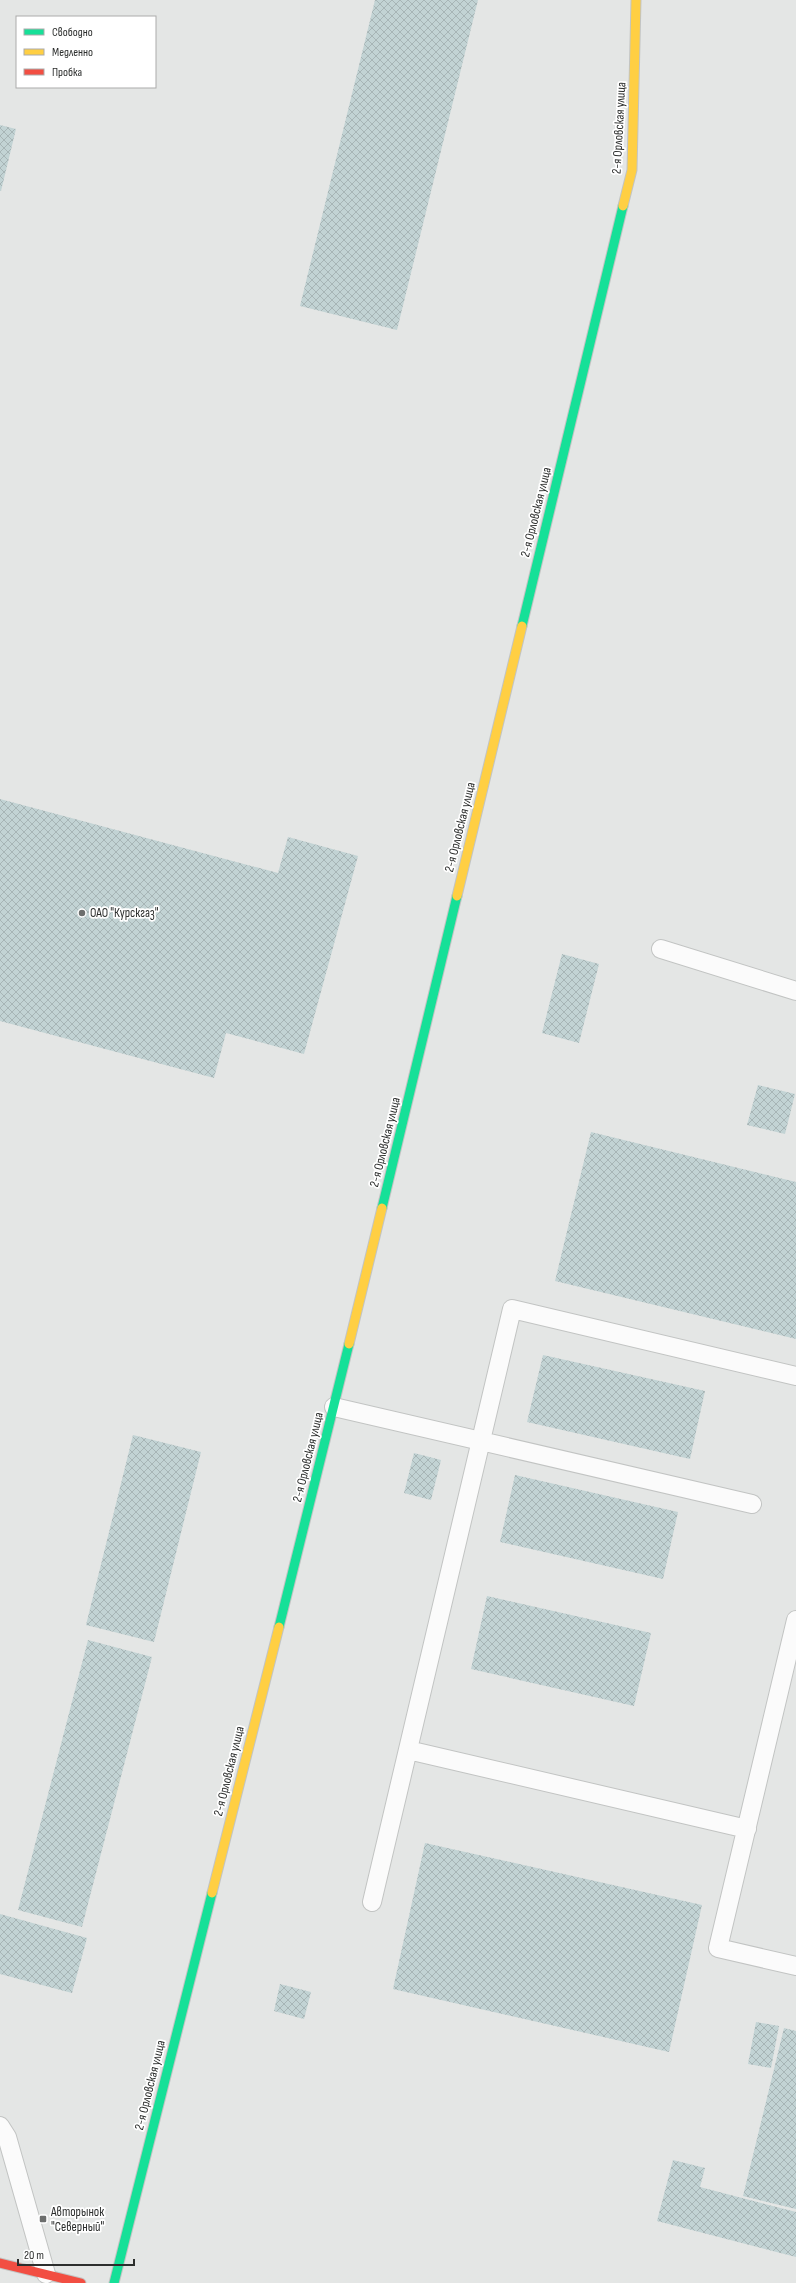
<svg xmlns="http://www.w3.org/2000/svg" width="796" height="2283" viewBox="0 0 796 2283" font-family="'Sofia Sans Condensed',sans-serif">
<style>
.building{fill:url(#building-cross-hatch)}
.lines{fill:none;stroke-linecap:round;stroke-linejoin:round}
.lane-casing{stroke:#c2c4c3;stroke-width:20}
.fast-casing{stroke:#c2c4c3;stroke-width:11}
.slow-casing{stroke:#c2c4c3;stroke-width:11}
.jam-casing{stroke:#c2c4c3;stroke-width:11}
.lane{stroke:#fbfbfb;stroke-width:18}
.fast{stroke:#16e098;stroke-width:9}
.slow{stroke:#ffcf43;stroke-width:9}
.jam{stroke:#f24e42;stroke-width:9}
.poi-dot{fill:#6c6e6d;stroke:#fff;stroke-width:1.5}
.labels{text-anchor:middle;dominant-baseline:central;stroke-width:3.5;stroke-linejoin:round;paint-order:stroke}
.street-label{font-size:13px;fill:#2c2e2d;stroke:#fff}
.poi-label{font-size:13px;fill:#2c2e2d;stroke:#fff;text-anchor:start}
</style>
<defs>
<pattern id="building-cross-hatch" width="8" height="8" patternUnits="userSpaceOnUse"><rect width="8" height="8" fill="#c2d3d4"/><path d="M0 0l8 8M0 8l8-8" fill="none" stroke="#a7b5b6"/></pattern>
</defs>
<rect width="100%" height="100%" fill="#e4e6e5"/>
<path class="building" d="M375 0H478L397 330 300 306Z
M0 125 16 129 1 191H0Z
M0 799 278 873 288 837 358 856 304 1054 226 1033 214 1078 0 1021Z
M562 954 599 964 579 1043 542 1033Z
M758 1085 795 1094 785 1134 747 1125Z
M591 1132 796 1182V1339L555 1281Z
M543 1355 705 1391 690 1459 527 1422Z
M133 1435 201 1452 154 1642 86 1625Z
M414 1453 441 1460 431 1500 404 1493Z
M515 1475 678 1512 663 1579 500 1542Z
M487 1596 651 1633 634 1706 471 1669Z
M88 1640 152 1657 82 1927 18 1910Z
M425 1843 702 1905 669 2052 393 1989Z
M0 1914 87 1938 72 1993 0 1974Z
M280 1984 311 1992 304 2019 274 2011Z
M756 2022 779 2026 771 2068 748 2064Z
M784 2028 796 2031V2209L743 2196Z
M673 2160 705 2168 700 2187 796 2212V2257L657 2221Z"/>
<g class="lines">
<defs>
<path id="lane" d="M661 949 796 991
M334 1407 752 1504
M796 1620 718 1948 796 1966
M408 1750 747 1829
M372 1902 512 1309 796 1376
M0 2126 7 2137 46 2274"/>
<path id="fast" d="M522 626 623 206
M382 1208 457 896
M279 1627 349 1344
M114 2283 212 1893"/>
<path id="slow" d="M623 206 632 170 636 0
M457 896 522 626
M349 1344 382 1208
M212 1893 279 1627"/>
<path id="jam" d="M0 2263 81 2283"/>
</defs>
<use href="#lane" class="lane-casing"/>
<use href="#fast" class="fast-casing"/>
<use href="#slow" class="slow-casing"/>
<use href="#jam" class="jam-casing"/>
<use href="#lane" class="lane"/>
<use href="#fast" class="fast"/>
<use href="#slow" class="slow"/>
<use href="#jam" class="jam"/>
</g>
<g class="poi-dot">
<circle cx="82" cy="913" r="4"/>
<rect x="39" y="2215" width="8" height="8" rx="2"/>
</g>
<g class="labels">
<g class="street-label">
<text transform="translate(619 128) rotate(-87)">2-я Орловская улица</text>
<text transform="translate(536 512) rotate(-76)">2-я Орловская улица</text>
<text transform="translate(460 827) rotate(-76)">2-я Орловская улица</text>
<text transform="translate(385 1142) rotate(-76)">2-я Орловская улица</text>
<text transform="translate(308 1457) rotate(-76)">2-я Орловская улица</text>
<text transform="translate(229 1771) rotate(-76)">2-я Орловская улица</text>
<text transform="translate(150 2085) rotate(-76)">2-я Орловская улица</text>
</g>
<g class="poi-label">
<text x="90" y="913">ОАО "Курскгаз"</text>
<text x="51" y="2212">Авторынок<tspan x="51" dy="15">"Северный"</tspan></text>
</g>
</g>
<rect x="16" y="16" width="140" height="72" fill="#ffffff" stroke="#ababab"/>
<rect x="24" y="29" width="20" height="6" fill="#16e098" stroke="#ababab"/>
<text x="52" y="36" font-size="12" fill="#2c2e2d">Свободно</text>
<rect x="24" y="49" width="20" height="6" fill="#ffcf43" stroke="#ababab"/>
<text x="52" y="56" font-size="12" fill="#2c2e2d">Медленно</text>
<rect x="24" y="69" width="20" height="6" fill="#f24e42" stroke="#ababab"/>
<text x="52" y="76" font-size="12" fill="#2c2e2d">Пробка</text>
<path d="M18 2259v6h116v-6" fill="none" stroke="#2c2e2d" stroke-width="2"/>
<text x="24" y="2259" font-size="12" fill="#2c2e2d" stroke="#ffffff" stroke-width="3" paint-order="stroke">20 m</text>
</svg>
